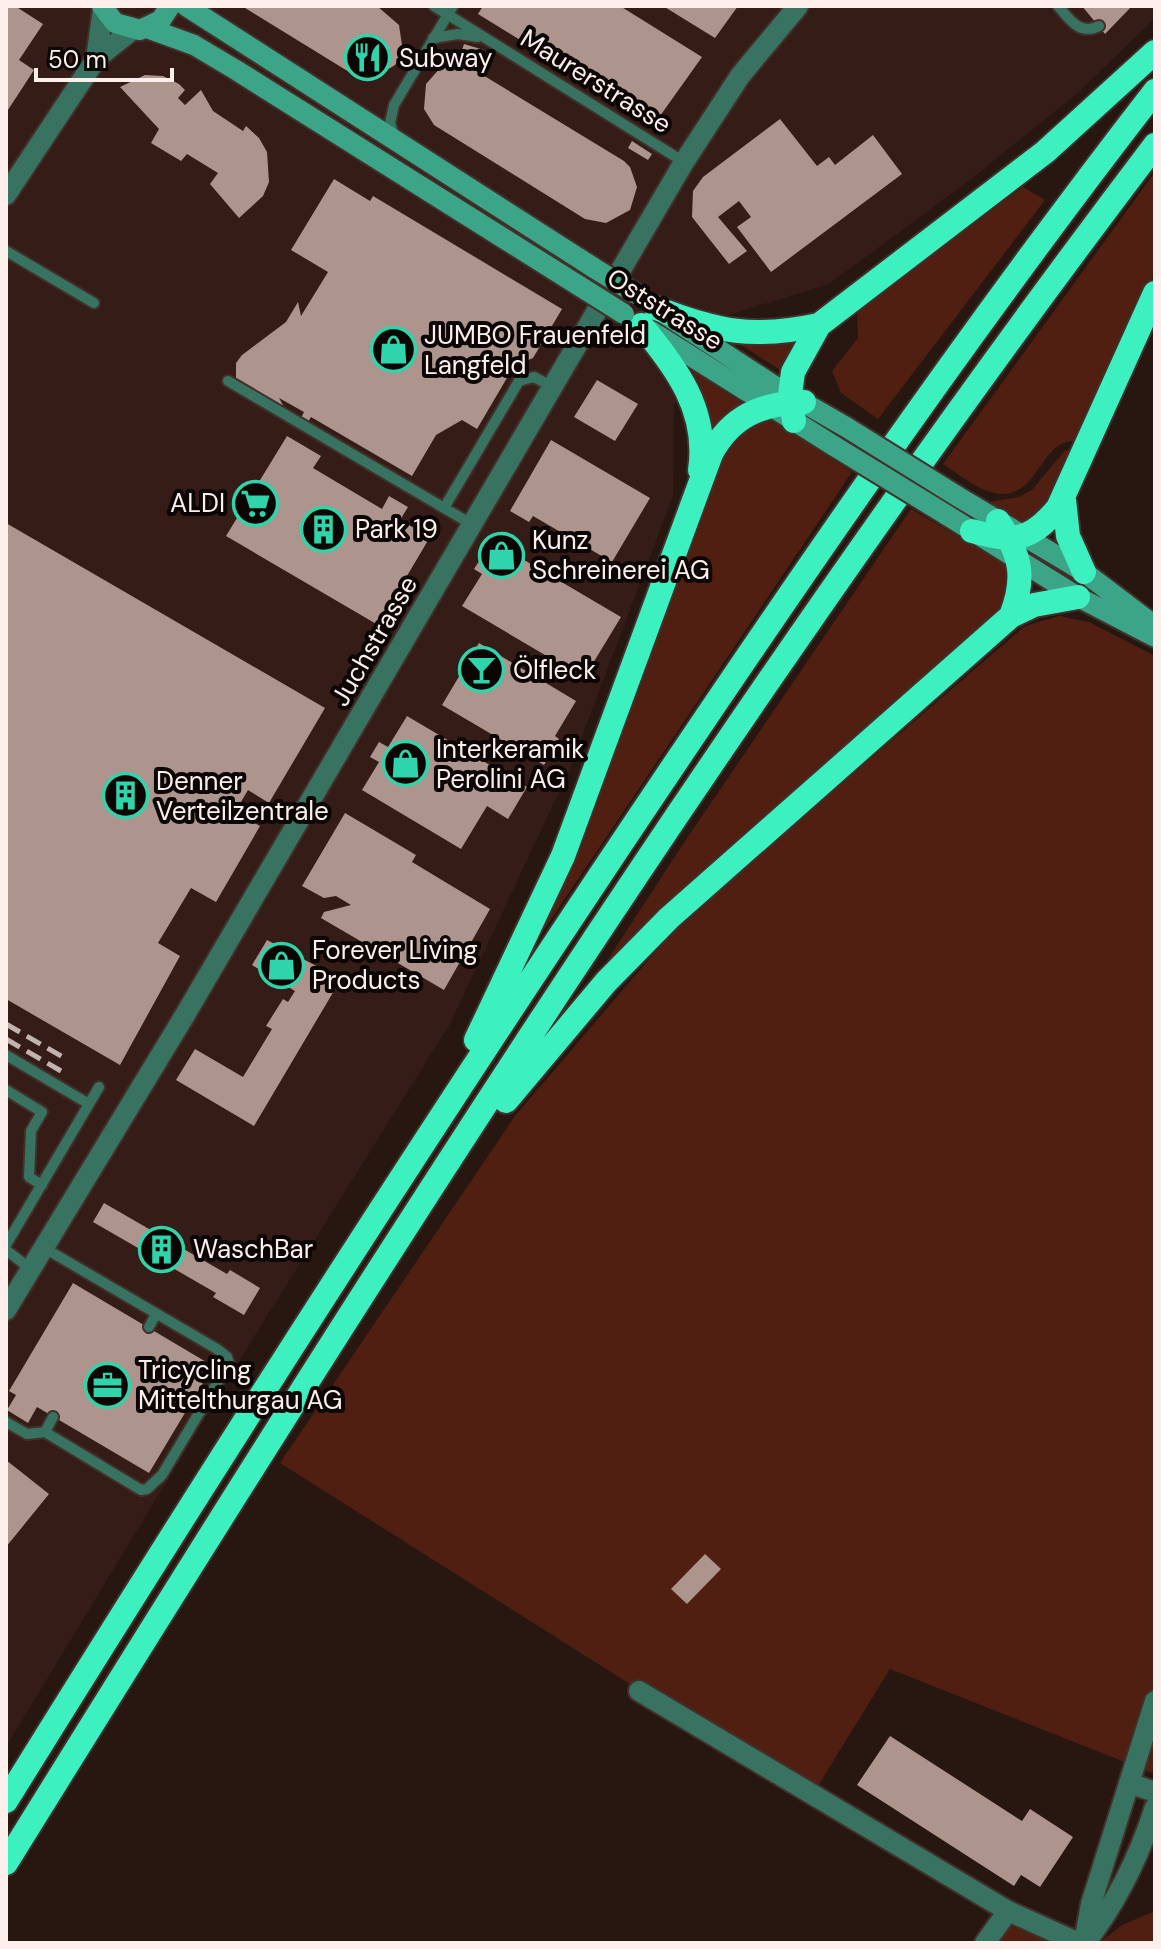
<svg xmlns="http://www.w3.org/2000/svg" width="1161" height="1949" viewBox="0 0 1161 1949" font-family="'DM Sans',sans-serif">
<style>
.built{fill:#351c16}
.green{fill:#501f11}
.building{fill:#ad958e}
.lines{fill:none;stroke-linecap:round;stroke-linejoin:round}
.service-casing{stroke:#42302b;stroke-width:14}
.minor-casing{stroke:#42302b;stroke-width:24}
.secondary-casing{stroke:#42302b;stroke-width:24}
.motorway-casing{stroke:#42302b;stroke-width:28}
.service{stroke:#377360;stroke-width:10}
.minor{stroke:#377360;stroke-width:20}
.secondary{stroke:#3da587;stroke-width:20}
.motorway{stroke:#3cf0c0;stroke-width:24}
.rail{stroke:#c1b3af;stroke-width:5;stroke-dasharray:16 8;stroke-linecap:butt}
.secondary-bridge-casing{stroke:#42302b;stroke-width:24;stroke-linecap:butt}
.secondary-bridge{stroke:#3da587;stroke-width:20}
.labels{text-anchor:middle;dominant-baseline:central;stroke-width:8;stroke-linejoin:round;paint-order:stroke}
.poi-label{font-size:26px;fill:#fdf0ec;stroke:#0b0504;text-anchor:start}
.street-label{font-size:26px;fill:#fdf0ec;stroke:#0b0504}
</style>
<rect width="100%" height="100%" fill="#281611"/>
<path class="built" d="M6 6H1155V18L1080 91 969 181 829 284 722 317 674 405 673 496 569 771 450 1024 254 1337 6 1747Z"/>
<path class="green" d="M1155 172V272L1079 442C1038 433 1040 510 987 491 972 485 957 473 943 464Z
M1023 187 1045 200 878 419 841 393 832 371 858 338 857 312Z
M794 340 782 371 739 344V343Z
M694 372 744 404 713 435 690 374Z
M769 418 852 472 535 943 722 454 737 433Z
M1065 450 1076 452 1054 499 1028 525 987 502 1019 497 1032 490Z
M911 509 1009 566 1007 596 999 610 599 973 683 844Z
M1059 616 1089 622 1155 656V1774L890 1669 816 1789 671 1710 280 1463 515 1116 680 923 1025 626Z
M1155 1911V1943H1099L1122 1925Z
M1006 1924 1057 1943H994Z"/>
<path class="building" d="M6 6H15L43 24 19 60 34 70 6 113Z
M242 6H377L399 25 403 52 395 65 377 76 354 75Z
M483 6H620L702 57 655 123 478 14Z
M663 6H738L715 38Z
M1082 6H1132L1105 34Z
M464 44 484 50 482 57 462 50Z
M463 63 624 161 630 167 637 187 630 210 606 223 585 219 434 125 424 109 426 84 441 67Z
M145 75 163 76 179 84 185 90 178 98 185 105 201 90 213 111 243 131 246 126 259 138 267 152 269 182 263 196 239 218 210 184 218 173 187 154 181 161 151 143 159 129 120 87Z
M780 119 817 166 829 157 835 165 873 135 902 174 771 272 737 227 751 217 739 201 718 217 747 251 729 264 692 217 693 191 703 177Z
M632 141 652 154 648 160 628 148Z
M334 179 370 201 373 196 562 309 533 358 514 366 477 429 462 420 436 435 412 476 311 417 308 422 301 418 304 412 279 398 285 409 242 387 236 379V363L242 355 286 322 298 302 301 316 328 272 291 250Z
M597 380 638 404 615 441 574 417Z
M287 436 321 456 313 468 382 509 389 496 408 507 400 520 430 537 378 625 226 536Z
M551 440 650 498 612 562 533 516 529 522 510 511Z
M6 523 325 708 269 803 248 790 235 812 260 826 216 902 191 888 158 943 180 956 120 1065 6 999Z
M492 541 621 617 584 678 462 606 482 574 474 569Z
M479 643 576 701 555 736 559 739 544 765 442 705Z
M407 716 527 787 508 819 487 806 461 849 362 790 379 762 370 757 379 742 388 747Z
M345 813 416 855 412 862 490 909 444 990 321 918 324 912 351 905 336 896 324 898 302 886Z
M267 940 341 979 254 1126 176 1080 195 1049 243 1077 272 1029 266 1026 283 999 288 1002 295 991 252 965Z
M104 1203 227 1274 230 1270 260 1288 244 1315 213 1297 216 1293 93 1222Z
M73 1283 213 1366 149 1473 37 1407 28 1423 7 1410 16 1395 9 1391Z
M6 1460 49 1494 6 1547Z
M705 1554 721 1569 687 1604 671 1589Z
M890 1736 1022 1821 1030 1809 1073 1837 1040 1887 1021 1875 1014 1886 857 1785Z"/>
<g class="lines">
<defs>
<path id="service" d="M434 6 684 162
M1058 6C1069 19 1080 36 1099 26
M433 38 458 34 478 37
M395 139 390 123 394 105 453 6
M6 251 94 303
M228 381 473 525
M444 508 519 381 534 377 553 387
M6 1055 89 1104
M6 1090 42 1112 31 1131 29 1177 42 1185
M6 1245 99 1087
M6 1250 32 1270
M149 1327 156 1314
M6 1422 27 1434 45 1432 141 1490 147 1489 162 1475 229 1363 227 1357 217 1349 46 1249
M45 1432 53 1417"/>
<path id="minor" d="M96 59 103 9
M6 195 96 59 132 30
M6 1310 185 1015 684 162 740 76 798 6
M639 1691 1008 1911
M1129 1783 1155 1792
M985 1943 1008 1911 1079 1943
M1084 1943 1091 1904 1155 1701
M1085 1943C1118 1901 1139 1857 1155 1807"/>
<path id="secondary" d="M102 6 115 23 140 30 161 20 170 6
M186 6 594 268
M147 28 194 45 236 70 581 287
M666 315 773 385 846 427
M651 331 834 446
M957 496 1084 572 1155 626
M945 514 1078 597 1155 637"/>
<path id="motorway" d="M656 308C718 332 753 339 819 325
M641 325C676 367 709 411 700 470
M794 421 790 395 793 372 819 325 1045 152 1155 52
M1064 500 1068 536 1084 572
M998 521C1021 555 1026 577 1011 616
M972 531C1012 542 1029 543 1058 508L1155 293
M476 1040 563 856 711 454C731 416 762 403 804 402
M506 1101 606 982 669 918 1011 616 1034 605 1078 597
M6 1801C199 1490 396 1182 599 877 777 610 958 345 1155 91
M6 1863C369 1278 738 694 1155 145"/>
</defs>
<use href="#service" class="service-casing"/>
<use href="#minor" class="minor-casing"/>
<use href="#secondary" class="secondary-casing"/>
<use href="#motorway" class="motorway-casing"/>
<use href="#service" class="service"/>
<use href="#minor" class="minor"/>
<use href="#secondary" class="secondary"/>
<use href="#motorway" class="motorway"/>
<path class="rail" d="M6 1024 68 1060
M6 1039 61 1071"/>
<defs>
<path id="secondary-bridge" d="M594 268 636 294
M581 287 624 314
M846 427 957 496
M834 446 945 514"/>
</defs>
<use href="#secondary-bridge" class="secondary-bridge-casing"/>
<use href="#secondary-bridge" class="secondary-bridge"/>
</g>
<defs>
<symbol id="restaurant-ring" viewBox="-11 -11 22 22"><circle r="9.5" fill="#0b0504" stroke="#30d4aa" stroke-width="1.5"/><path d="M-5-6h1v4h1v-4h1v4h1v-4h1v5L-1.5 .5V6h-2V.5L-5-1ZM5-6V6H3V1.5H1.5Q1.5-4 5-6Z" fill="#30d4aa"/></symbol>
<symbol id="shop-ring" viewBox="-11 -11 22 22"><circle r="9.5" fill="#0b0504" stroke="#30d4aa" stroke-width="1.5"/><path d="M-5-2.5h2.3a2.7 3.5 0 0 1 5.4 0H5L5.5 6h-11ZM-1.5-2.5h3a1.5 2.3 0 0 0-3 0Z" fill="#30d4aa"/></symbol>
<symbol id="supermarket-ring" viewBox="-11 -11 22 22"><circle r="9.5" fill="#0b0504" stroke="#30d4aa" stroke-width="1.5"/><path d="M-6-5.5h2.5l.6 2H6L4.5 2H-2.5L-4.4-4H-6ZM-1.5 3.2a1.3 1.3 0 1 0 .1 0ZM3 3.2a1.3 1.3 0 1 0 .1 0Z" fill="#30d4aa"/></symbol>
<symbol id="building-ring" viewBox="-11 -11 22 22"><circle r="9.5" fill="#0b0504" stroke="#30d4aa" stroke-width="1.5"/><path d="M-4-6H4V6H1V3H-1V6H-4ZM-2.5-4.3h1.7v1.8h-1.7ZM.8-4.3h1.7v1.8H.8ZM-2.5-1h1.7V.8h-1.7ZM.8-1h1.7V.8H.8Z" fill="#30d4aa"/></symbol>
<symbol id="bar-ring" viewBox="-11 -11 22 22"><circle r="9.5" fill="#0b0504" stroke="#30d4aa" stroke-width="1.5"/><path d="M-6-5H6L.8 .8V4.5H3.5V6h-7V4.5H-.8V.8Z" fill="#30d4aa"/></symbol>
<symbol id="office-ring" viewBox="-11 -11 22 22"><circle r="9.5" fill="#0b0504" stroke="#30d4aa" stroke-width="1.5"/><path d="M-6-3h4V-5.5h4V-3h4V5H-6ZM-1-4.5V-3h2v-1.5ZM-6 0V1H6V0Z" fill="#30d4aa"/></symbol>
</defs>
<g fill-rule="evenodd">
<use href="#restaurant-ring" x="342" y="32" width="51" height="51"/>
<use href="#shop-ring" x="368" y="324" width="51" height="51"/>
<use href="#supermarket-ring" x="230" y="478" width="51" height="51"/>
<use href="#building-ring" x="298" y="504" width="51" height="51"/>
<use href="#shop-ring" x="476" y="530" width="51" height="51"/>
<use href="#bar-ring" x="456" y="644" width="51" height="51"/>
<use href="#shop-ring" x="380" y="738" width="51" height="51"/>
<use href="#building-ring" x="100" y="770" width="51" height="51"/>
<use href="#shop-ring" x="256" y="940" width="51" height="51"/>
<use href="#building-ring" x="136" y="1224" width="51" height="51"/>
<use href="#office-ring" x="82" y="1360" width="51" height="51"/>
</g>
<g class="labels">
<g class="poi-label">
<text x="399" y="58">Subway</text>
<text x="424" y="335">JUMBO Frauenfeld<tspan x="424" dy="30">Langfeld</tspan></text>
<text x="225" y="503" text-anchor="end">ALDI</text>
<text x="355" y="529">Park 19</text>
<text x="532" y="540">Kunz<tspan x="532" dy="30">Schreinerei AG</tspan></text>
<text x="513" y="670">Ölfleck</text>
<text x="436" y="749">Interkeramik<tspan x="436" dy="30">Perolini AG</tspan></text>
<text x="156" y="781">Denner<tspan x="156" dy="30">Verteilzentrale</tspan></text>
<text x="312" y="950">Forever Living<tspan x="312" dy="30">Products</tspan></text>
<text x="193" y="1249">WaschBar</text>
<text x="138" y="1370">Tricycling<tspan x="138" dy="30">Mittelthurgau AG</tspan></text>
</g>
<g class="street-label">
<text transform="translate(596 81) rotate(32)">Maurerstrasse</text>
<text transform="translate(665 309) rotate(32)">Oststrasse</text>
<text transform="translate(374 641) rotate(-60)">Juchstrasse</text>
</g>
</g>
<rect width="1161" height="1949" fill="none" stroke="#fdf0ec" stroke-width="16"/>
<path d="M36 68v12h136v-12" fill="none" stroke="#fdf0ec" stroke-width="4"/>
<text x="48" y="68" font-size="24" fill="#fdf0ec" stroke="#0b0504" stroke-width="6" paint-order="stroke">50 m</text>
</svg>
